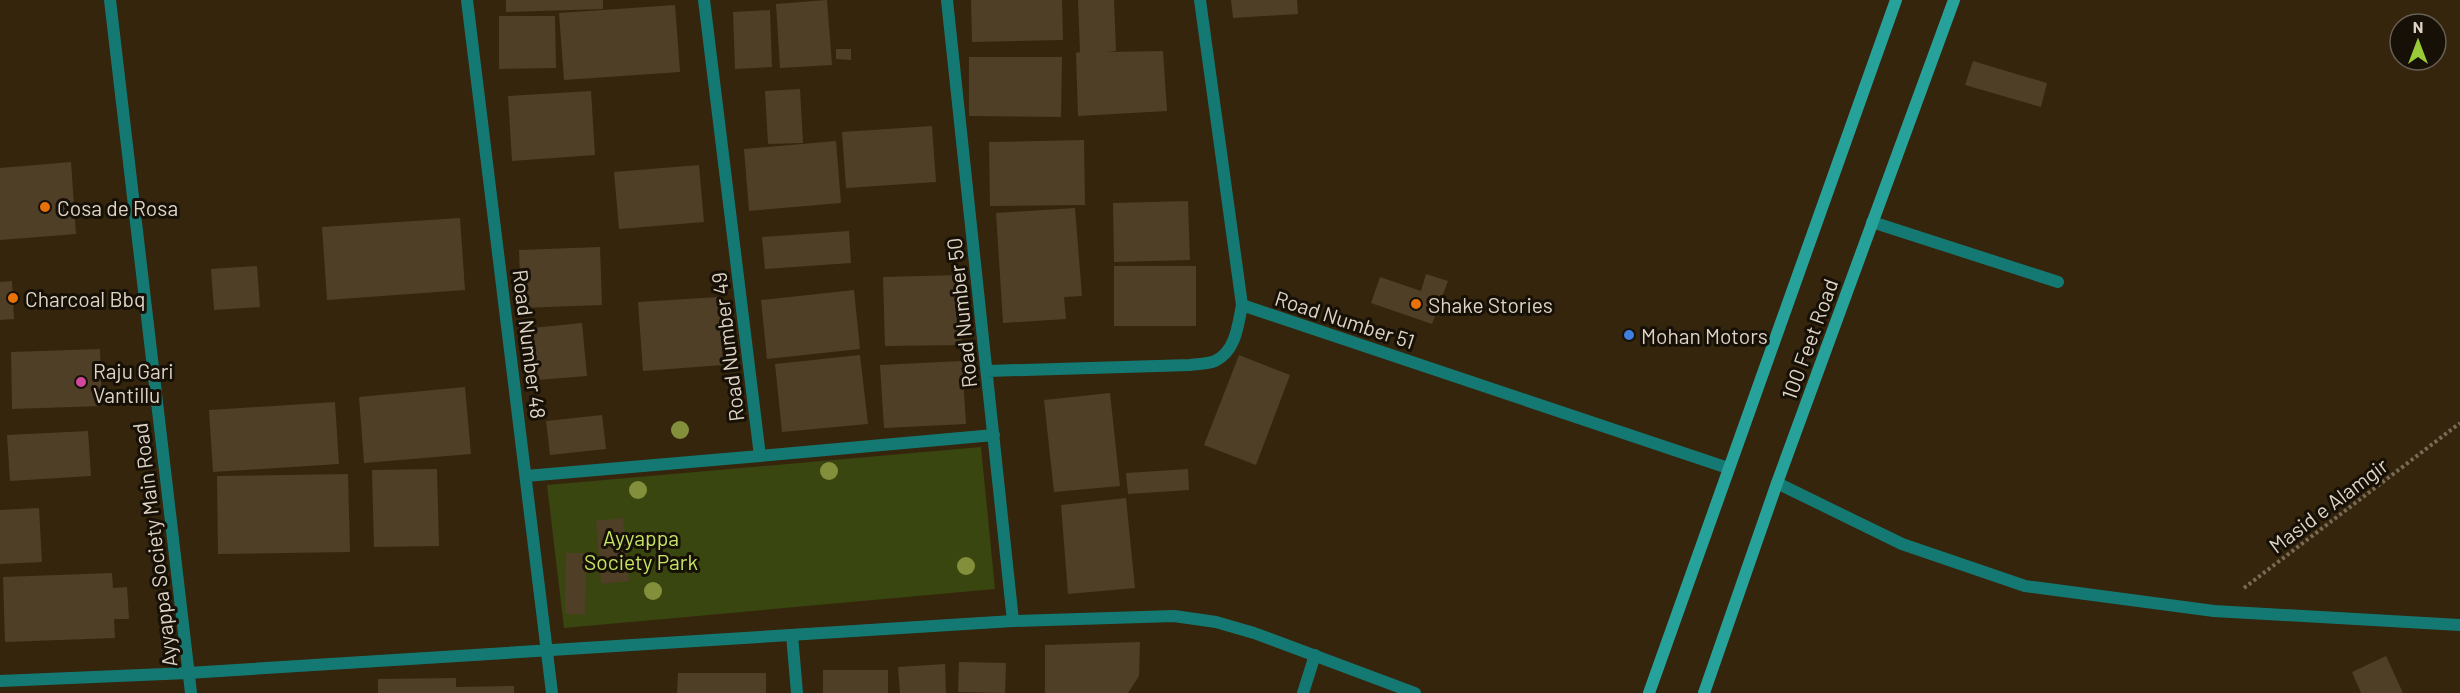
<svg xmlns="http://www.w3.org/2000/svg" width="2460" height="693" viewBox="0 0 2460 693" font-family="Barlow,sans-serif">
<style>
.green{fill:#394610}
.building{fill:#4f3f26}
.lines{fill:none;stroke-linecap:round;stroke-linejoin:round}
.path{stroke:#786b57;stroke-width:4;stroke-dasharray:3 3;stroke-linecap:butt}
.service{stroke:#157973;stroke-width:12}
.minor{stroke:#157973;stroke-width:12}
.tertiary{stroke:#157973;stroke-width:12}
.secondary{stroke:#26a29b;stroke-width:12}
.tree{fill:#848f3c}
.food-dot{fill:#e8710a;stroke:#161006;stroke-width:2}
.shop-dot{fill:#3f7fe0;stroke:#161006;stroke-width:2}
.hotel-dot{fill:#d1479c;stroke:#161006;stroke-width:2}
.labels{text-anchor:middle;dominant-baseline:central;stroke-width:6;stroke-linejoin:round;paint-order:stroke}
.poi-label{font-size:21px;fill:#ded4c6;stroke:#161006;text-anchor:start}
.street-label{font-size:21px;fill:#ded4c6;stroke:#161006}
.park-label{font-size:21px;fill:#c5e563;stroke:#161006}
</style>
<rect width="100%" height="100%" fill="#34250c"/>
<path class="green" d="M981 447 995 589 564 628 547 485Z"/>
<path class="building" d="M506 0H603V9L506 12Z
M827 0 832 65 780 68 776 4Z
M971 0H1062L1063 40 972 42Z
M1078 0H1114L1116 51 1107 52 1163 51 1167 111 1078 116 1076 53 1080 52Z
M1231 0H1297L1298 14 1233 18Z
M675 5 680 72 564 80 559 13Z
M770 10 772 67 735 69 733 12Z
M499 16H555L556 68 499 69Z
M836 49H851V60L836 59Z
M969 57H1062L1061 117 969 116Z
M1973 61 2047 83 2041 107 1965 85Z
M800 89 803 143 768 144 765 91Z
M591 91 595 155 512 161 508 96Z
M932 126 936 182 846 188 842 132Z
M1084 140 1085 205 990 206 989 142Z
M836 141 841 203 749 211 744 149Z
M71 162 76 234 0 240V168Z
M699 165 704 222 619 229 614 172Z
M1188 201 1190 260 1114 262 1113 203Z
M1075 208 1082 296 1064 297 1066 319 1003 323 996 213Z
M460 218 465 290 327 300 322 227Z
M849 231 851 263 765 269 762 237Z
M600 247 602 305 521 308 519 250Z
M257 266 260 307 214 310 211 269Z
M1114 266H1196V326H1114Z
M1426 274 1448 281 1432 324 1371 303 1380 277 1421 291Z
M961 275 962 345 885 346 883 277Z
M12 281 14 319 0 320V282Z
M854 290 860 349 767 359 761 300Z
M719 297 723 365 643 371 638 302Z
M582 323 587 376 537 380 532 328Z
M100 349 102 406 12 409 11 352Z
M860 355 868 424 782 432 775 364Z
M1239 355 1290 375 1256 465 1204 445Z
M962 361 966 424 884 428 880 365Z
M465 387 471 454 364 463 359 397Z
M1110 393 1120 486 1054 492 1044 400Z
M335 402 339 464 213 472 209 410Z
M602 415 606 449 550 455 546 421Z
M88 431 91 476 10 481 7 435Z
M437 469 439 546 374 547 372 470Z
M1188 469 1189 490 1128 494 1126 473Z
M348 474 350 552 218 554 217 476Z
M1126 498 1135 588 1068 594 1061 505Z
M39 508 42 562 0 564V510Z
M623 518 629 581 601 584 596 521Z
M566 553H586L585 615 565 614Z
M112 573 113 588 127 587 129 619H114L115 638 5 642 3 577Z
M1140 642 1139 676 1128 693H1045V645Z
M2386 656 2403 693H2361L2352 672Z
M959 662 1006 663 1005 693 958 692Z
M945 664 946 693H900L898 667Z
M823 670H888V693H823Z
M678 673H766V693H677Z
M456 678V687L514 686V693H378V679Z"/>
<g class="lines">
<path class="path" d="M2244 588 2460 423"/>
<path class="service" d="M1872 222 2058 282
M1303 693 1315 655"/>
<path class="minor" d="M467 0 552 693
M947 0 1013 621
M1200 0 1242 305 1728 468
M987 371 1190 365C1197 364 1208 364 1215 361 1236 351 1238 325 1242 305
M760 456 994 435
M526 476 760 456 704 0
M1777 483 1902 544 2025 586 2214 611 2460 625
M792 635 797 693"/>
<path class="tertiary" d="M110 0 191 693
M0 681 188 673 1013 621 1174 616 1216 622 1254 633 1415 693"/>
<path class="secondary" d="M1649 693 1896 0
M1704 693 1777 483 1954 0"/>
</g>
<g class="tree">
<circle cx="680" cy="430" r="9"/>
<circle cx="829" cy="471" r="9"/>
<circle cx="638" cy="490" r="9"/>
<circle cx="966" cy="566" r="9"/>
<circle cx="653" cy="591" r="9"/>
</g>
<g class="food-dot">
<circle cx="45" cy="207" r="6"/>
<circle cx="13" cy="298" r="6"/>
<circle cx="1416" cy="304" r="6"/>
</g>
<circle class="shop-dot" cx="1629" cy="335" r="6"/>
<circle class="hotel-dot" cx="81" cy="382" r="6"/>
<g class="labels">
<g class="poi-label">
<text x="57" y="207">Cosa de Rosa</text>
<text x="25" y="298">Charcoal Bbq</text>
<text x="1428" y="304">Shake Stories</text>
<text x="1641" y="335">Mohan Motors</text>
<text x="93" y="370">Raju Gari<tspan x="93" dy="24">Vantillu</tspan></text>
</g>
<g class="street-label">
<text transform="translate(961 313) rotate(-96)">Road Number 50</text>
<text transform="translate(1345 319) rotate(18)">Road Number 51</text>
<text transform="translate(1809 339) rotate(-70)">100 Feet Road</text>
<text transform="translate(530 344) rotate(83)">Road Number 48</text>
<text transform="translate(727 347) rotate(-97)">Road Number 49</text>
<text transform="translate(2328 505) rotate(-37)">Masid e Alamgir</text>
<text transform="translate(154 545) rotate(-97)">Ayyappa Society Main Road</text>
</g>
<g class="park-label">
<text x="641" y="537">Ayyappa<tspan x="641" dy="24">Society Park</tspan></text>
</g>
</g>
<g transform="translate(2418 42)"><circle r="28" fill="#161006" stroke="#665e53" stroke-width="1.5"/>
<path d="M0-4.5L10 22L0 15L-10 22Z" fill="#98cb37"/>
<text y="-9" font-size="16" font-weight="bold" text-anchor="middle" fill="#ded4c6">N</text>
</g>
</svg>
